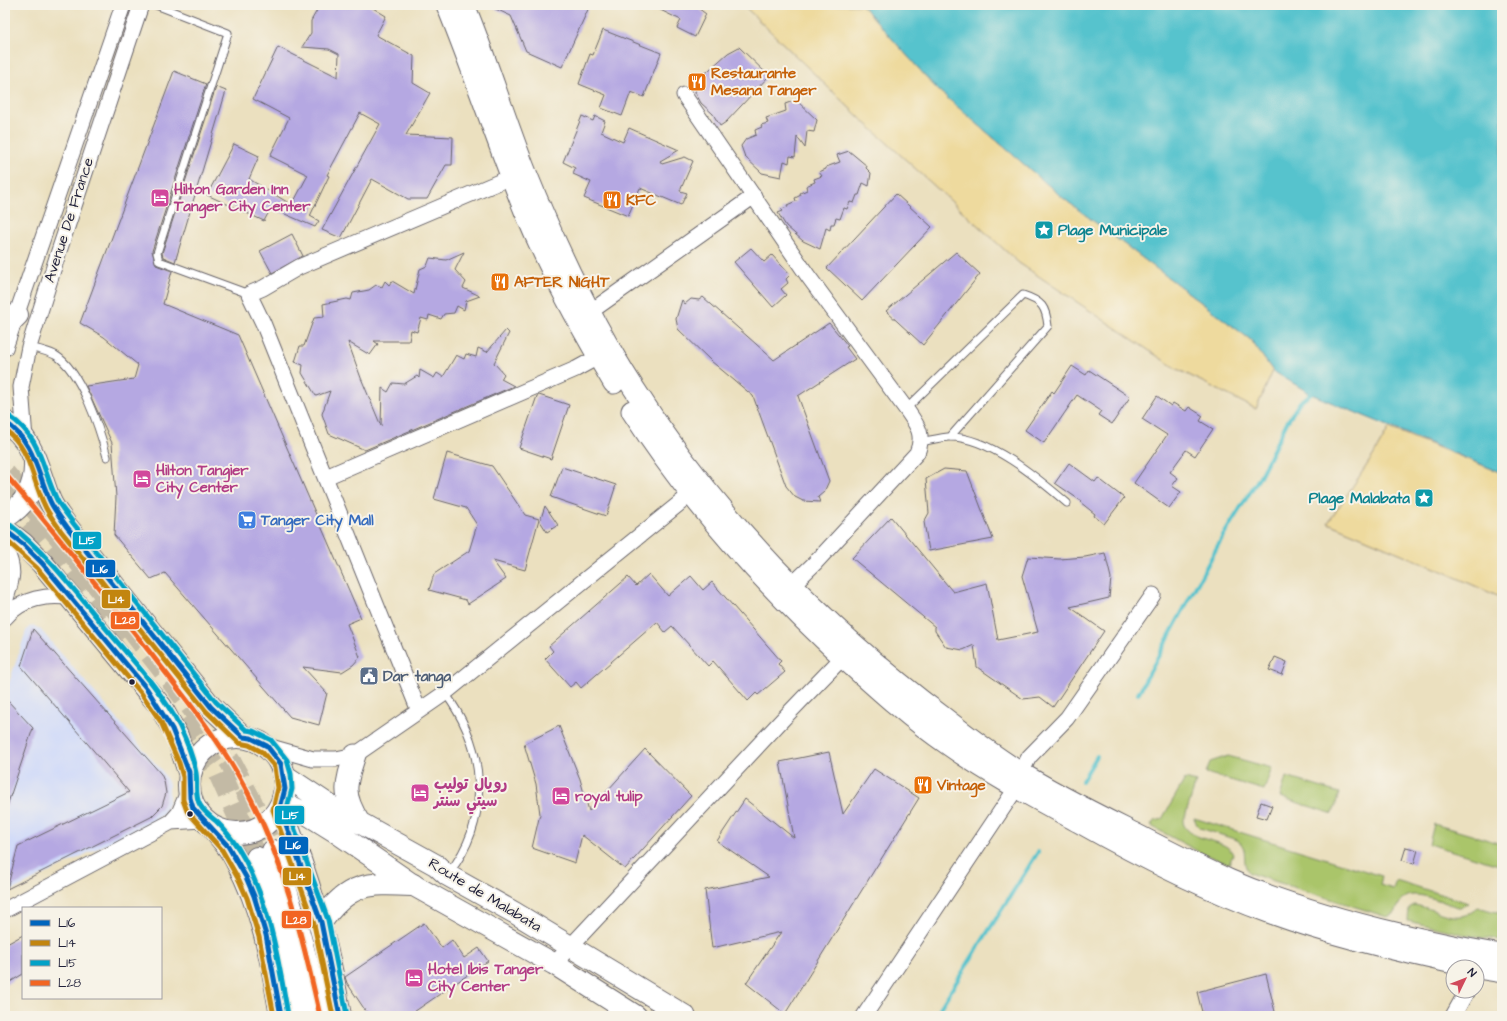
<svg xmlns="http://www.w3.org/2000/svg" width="1507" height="1021" viewBox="0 0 1507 1021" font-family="'Architects Daughter','Playpen Sans Arabic',sans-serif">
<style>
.built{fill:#d0daf9}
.green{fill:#aac56b;stroke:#667453}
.sand{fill:#eeda9e;stroke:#887e6c}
.water{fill:#56c3cd;stroke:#3c7284}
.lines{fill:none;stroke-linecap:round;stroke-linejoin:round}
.stream{stroke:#56c3cd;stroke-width:4}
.building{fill:#b5a8e2}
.primary-tunnel{stroke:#c3baa5;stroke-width:22;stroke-dasharray:22 11;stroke-linecap:butt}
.lane-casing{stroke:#686469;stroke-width:9}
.street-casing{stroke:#686469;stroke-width:17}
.secondary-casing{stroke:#686469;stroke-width:23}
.primary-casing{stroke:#686469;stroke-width:24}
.lane{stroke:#fff;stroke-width:7}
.street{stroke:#fff;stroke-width:15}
.secondary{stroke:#fff;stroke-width:21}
.primary{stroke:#fff;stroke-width:22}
.bus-1-casing{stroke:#f7f3e8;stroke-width:8}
.bus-2-casing{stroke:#f7f3e8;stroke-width:8}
.bus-3-casing{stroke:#f7f3e8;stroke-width:8}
.bus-4-casing{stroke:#f7f3e8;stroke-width:8}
.bus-1{stroke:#0065bd;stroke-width:5}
.bus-2{stroke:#c2850f;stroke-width:5}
.bus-3{stroke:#02a2c7;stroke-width:5}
.bus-4{stroke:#f26522;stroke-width:5}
.bus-dot{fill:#22223b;stroke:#f7f3e8;stroke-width:1.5}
.labels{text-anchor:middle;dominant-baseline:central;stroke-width:4;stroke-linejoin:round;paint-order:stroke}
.food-label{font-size:15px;font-weight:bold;fill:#c56008;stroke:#f7f3e8;text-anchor:start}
.hotel-label{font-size:15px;font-weight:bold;fill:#b23c85;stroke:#f7f3e8;text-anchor:start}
.street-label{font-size:15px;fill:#22223b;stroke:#f7f3e8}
.culture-label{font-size:15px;font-weight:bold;fill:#0d838f;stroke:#f7f3e8;text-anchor:start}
.shop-label{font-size:15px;font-weight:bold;fill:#366cbe;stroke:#f7f3e8;text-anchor:start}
.service-label{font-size:15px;font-weight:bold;fill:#4e5e75;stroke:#f7f3e8;text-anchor:start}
.line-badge{stroke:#f7f3e8;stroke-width:1.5}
.badge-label{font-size:11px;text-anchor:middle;font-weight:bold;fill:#fff}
</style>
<rect width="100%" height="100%" fill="#f7f3e8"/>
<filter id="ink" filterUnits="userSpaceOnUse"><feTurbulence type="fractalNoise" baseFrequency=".025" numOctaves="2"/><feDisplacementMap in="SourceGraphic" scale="8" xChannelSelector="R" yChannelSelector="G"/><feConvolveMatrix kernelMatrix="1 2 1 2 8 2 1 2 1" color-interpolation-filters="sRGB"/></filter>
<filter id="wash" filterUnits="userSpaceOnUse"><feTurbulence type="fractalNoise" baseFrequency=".012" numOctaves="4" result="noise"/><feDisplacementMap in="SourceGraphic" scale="16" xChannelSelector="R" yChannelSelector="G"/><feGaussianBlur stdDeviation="0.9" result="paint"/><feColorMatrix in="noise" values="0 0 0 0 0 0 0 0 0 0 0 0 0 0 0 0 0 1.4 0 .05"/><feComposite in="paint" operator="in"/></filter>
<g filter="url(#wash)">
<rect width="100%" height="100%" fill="#ebe0bf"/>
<path class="built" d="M33 625 40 629 163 772 169 784V802L164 814 155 820 5 894V695L26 631 29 627Z"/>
<path class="green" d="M1228 756 1272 768 1264 790 1206 773 1210 762Z
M1286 777 1339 793 1333 814 1280 797Z
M1185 779 1196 782 1183 823C1191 844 1228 837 1233 855L1229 864 1201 853 1151 826 1154 821 1162 819Z
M1194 818 1382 876 1380 885 1393 889 1396 880 1468 903 1462 907H1457C1445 903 1417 890 1405 897 1399 901 1398 908 1395 913L1387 917 1249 873C1240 860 1250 849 1237 840L1200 828 1197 825Z
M1434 824 1502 844V866L1429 844Z
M1414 905C1439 909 1457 927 1478 907L1502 914V940L1475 937 1408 921 1409 908Z"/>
<path class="sand" d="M743 5H862L937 89 1063 198 1251 340 1273 371 1256 409 1175 368 1019 263 861 119Z
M1389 428 1502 473V598L1435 568 1328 523 1373 456Z"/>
<path class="water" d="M862 5H1502V473L1311 394 1273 371 1251 340 1063 198 937 89Z"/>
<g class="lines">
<path class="stream" d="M1138 694 1223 536 1259 478 1287 422 1300 402 1311 394
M1082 781 1097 756
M935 1016 1038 852"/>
</g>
<g id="blocks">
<path class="building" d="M320 5H368L386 16 376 35 414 56 413 83 430 93 406 135 453 137 452 165H446L427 199H408L372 179 341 238 322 230 380 124 360 113 327 175 329 176 310 216 319 221 315 227 271 208 264 221 207 195 234 144 259 156 249 179 292 205 308 175 270 156 289 118 253 99 278 47 338 77 339 54 329 49 302 47 311 33V21Z
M487 5H590L562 67 526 51 511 16Z
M650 5H694L706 14 695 37 677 28 681 20Z
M603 30 661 53 644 97 631 92 622 116 601 108 606 95 579 84 590 54 593 55Z
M739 47 769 76 726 122 720 126 713 114 701 103 695 92 699 79 728 53Z
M174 71 206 84 152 251 156 265 172 271 163 304 238 335 361 618 347 624 360 657 353 665 342 672 303 667 327 693 319 725 290 717 165 573 151 579 114 535 116 497 112 443 86 386 134 379 138 365 104 337 80 323Z
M216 87 226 91 175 262 163 257 162 253Z
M796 100 817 120 814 132 807 131 805 148 797 137 795 157 790 156 789 163 784 161 781 177 762 173 745 157 741 146 746 139 756 135 755 130 762 127 761 125 768 123 766 118 786 111 785 104Z
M582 116 593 121 595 116 605 121 601 132 623 142 629 128 679 150 660 161 662 164 685 157 693 161 680 191 687 193 681 205 640 188 628 216 584 198 591 182 573 174 575 168 563 162Z
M849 151 867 166 866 168 871 173 869 186 863 183 859 195H857L854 203 850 202 847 209 844 208 840 219 836 218 834 224H831L830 230 826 228 820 249 803 241 786 226 778 213 783 211 781 209 788 207 787 205 796 201 795 198 801 195 800 193 807 190 806 186 815 182 814 179 822 176 819 172 826 169V167L840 162 837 155Z
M896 194 932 227 862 301 827 268Z
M292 234 303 256 272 273 260 251Z
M751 248 764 262 772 255 790 275 786 279 788 283 781 289 786 295 773 307 734 262Z
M464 252 455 270 466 282 463 288 480 296 466 301 464 310 457 306 454 313 444 314 441 319 429 315 428 320 421 318 417 332 411 330 409 341H374L378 344 370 355 348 342 361 378 381 426 382 388 388 392 393 383 404 384 417 376 419 378 420 370 434 378 437 373 443 377 456 355 464 359 466 354 476 357 478 348 487 352 506 330 509 333 494 363 504 374 501 379 514 386 365 450 329 434 322 414 330 391 316 396 302 373 303 365 295 362 300 346H304L314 318 324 317 323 304 347 299 351 300 353 293 369 290 376 285 382 287 385 281 389 285 392 281 414 294 420 269 427 266 430 258 446 260Z
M956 252 980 274 923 345 886 311Z
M703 297 774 360 829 323 848 346 846 347 855 359 798 396 829 481 824 492 818 497 820 502 803 501 795 497 786 486 753 396 711 361 678 329 676 319 682 300 685 304 691 299 699 300Z
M1072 366 1086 375 1089 370 1130 397 1112 424 1098 415 1101 411 1077 395 1044 443 1025 430 1052 391 1054 393Z
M539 395 569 405 551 459 519 448 537 396Z
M1157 396 1171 406 1173 403 1186 411 1189 407 1203 416 1200 421 1213 429 1195 456 1186 450 1170 472 1178 478 1172 486 1181 492 1169 508 1134 483 1167 435 1142 419Z
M447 453 492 466 525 515 539 519 525 570 493 561 506 579 468 604 466 600 429 590 434 574 469 551 477 525 466 508 434 499Z
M1069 463 1095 482 1098 478 1124 498 1104 524 1094 516 1095 514 1080 502 1081 501 1055 483Z
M562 467 616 485 606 516 551 497Z
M944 469 967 471 993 539 929 551 924 522 929 513 926 479Z
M545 506 558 525 547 532 540 521Z
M891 517 953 592 987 583 998 640 1038 632 1022 576 1028 557 1060 559 1085 557 1105 553 1111 578 1109 598 1070 607 1104 631 1053 707 1040 697 1023 699 977 667 974 645 963 650 946 647 935 631V627L852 558Z
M649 574 668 596 691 576 703 590 712 582 781 661 778 664 785 672 758 695 756 693 748 701 713 661 708 666 672 626 665 632 657 622 581 688 576 682 570 687 545 659 553 651 549 646 628 577 636 586Z
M33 629 161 774 164 781 166 793 162 806 151 817 7 889 18 846 129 792 21 666Z
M1275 657 1287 662 1282 675 1269 670Z
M8 701 33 728 7 806H5V712Z
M559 726 580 779 589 811 645 749 691 796 625 869 582 835 575 863 532 848 540 814 536 784 524 744Z
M829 752 843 814 874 769 919 798 785 1014 746 983 781 932 712 948 705 890 769 877 717 841 745 799 794 838 780 762Z
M1261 802 1272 806 1267 819 1256 816Z
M1406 847 1418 850 1414 864 1402 860Z
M424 923 442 948 452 940 464 958 479 948 488 961 408 1016H369L347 983 345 977Z
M23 935V974L5 985V945Z
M1266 974 1276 1016H1203L1197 992Z"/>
</g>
</g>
<g filter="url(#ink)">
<use href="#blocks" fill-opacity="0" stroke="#686469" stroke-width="1"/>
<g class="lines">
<path class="primary-tunnel" d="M5 474 64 542 188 702 231 763 251 801 273 851
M5 499 53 554 121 640
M182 720 219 773 257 858"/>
<defs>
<path id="lane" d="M156 5 228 33 157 253 159 261 249 294
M29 347C37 349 47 351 55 355 81 370 100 430 107 457
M906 409 1023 295C1042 301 1046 307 1048 326L950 437
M921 442C930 440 940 438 948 437 987 435 1039 479 1067 503
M445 693C486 748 492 818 449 873"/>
<path id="street" d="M684 95 808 276 906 409C917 425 925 434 917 453L816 562 792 585
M590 312 754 196
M5 348 123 5
M25 439 21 387 29 347 58 254 141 5
M326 477 576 369 598 357
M5 548C16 571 12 579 5 602
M5 618C21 598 48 594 72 598
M419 711 263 323 249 294 263 288 299 267 511 177
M267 746 313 759H336L355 755 445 693 691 494
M1021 773 1029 757 1067 718 1153 595
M171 822 203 820
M5 910 171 822 179 813 188 792
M554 964 784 718 843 657
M864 1016 1017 787
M1453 1016 1467 991"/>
<path id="secondary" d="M447 5C475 73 497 143 525 211 550 271 581 328 614 383
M464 5C487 60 504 118 526 173 556 247 590 320 633 387 714 515 823 627 944 718 967 736 991 754 1016 770 1054 794 1095 814 1135 834 1166 850 1197 866 1229 880 1284 904 1341 920 1399 934 1433 942 1467 950 1502 955
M632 411C691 503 765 585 845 659 878 689 912 720 949 745 990 774 1035 798 1079 822 1141 857 1205 889 1271 913 1337 937 1405 953 1472 967
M355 755C345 785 342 794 359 822
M284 775 335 809 436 865 447 875 515 913 685 1016
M282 802 307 814 336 832 413 885 554 964 636 1016
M1477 968 1502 972"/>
<path id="primary" d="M5 327 17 315
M5 422C34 437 38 473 50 501 54 510 62 519 67 527L211 707 243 737
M5 517C26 505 36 486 35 462
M5 530 23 544 42 563 161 707 177 736 190 775
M189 785a48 48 0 1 1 96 0a48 48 0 1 1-96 0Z
M280 808C308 875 328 944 340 1016
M210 825C219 836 230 847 236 860 263 908 272 962 281 1016
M273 851C292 906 307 959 320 1016
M257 858 278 920 301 1016
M321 922C349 882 367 883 413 885"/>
</defs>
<use href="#lane" class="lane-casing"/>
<use href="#street" class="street-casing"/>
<use href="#secondary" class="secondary-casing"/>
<use href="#primary" class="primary-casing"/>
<use href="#lane" class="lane"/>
<use href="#street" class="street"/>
<use href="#secondary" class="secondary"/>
<use href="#primary" class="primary"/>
<defs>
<path id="bus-1" d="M5 422C34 441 37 472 50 501 54 510 61 518 67 527L211 707 243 737 251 738 267 746 281 764 285 789 280 808 321 922 340 1016
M5 530 23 544 42 563 147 689 172 729 189 772 190 798 193 808 228 846 246 877 254 896 266 935 281 1016"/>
<path id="bus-2" d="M5 430C30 447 32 479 44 504 48 514 55 522 61 531L206 711 239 743 249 745 262 752 275 767 278 788 273 810 314 924 333 1016
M5 539 37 568 141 693 161 722 179 763 183 777V800L187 811 222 850 239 880 247 898 259 937 274 1016"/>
<path id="bus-3" d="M9 416C42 438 41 467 57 500 61 508 68 515 73 523L216 702 246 730 253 731 271 740 287 760 291 774 292 789 287 808 328 920 347 1015
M9 524C48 554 77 594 108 631 133 661 162 691 180 727 187 742 193 757 196 773 198 783 194 795 200 805 204 812 211 817 217 822 225 830 232 839 238 848 269 898 278 958 288 1015"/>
<path id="bus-4" d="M5 474C56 533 104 594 152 655 186 699 222 743 247 791 284 861 303 939 320 1016"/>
</defs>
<use href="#bus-1" class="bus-1-casing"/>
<use href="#bus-2" class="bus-2-casing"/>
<use href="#bus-3" class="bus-3-casing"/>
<use href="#bus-4" class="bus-4-casing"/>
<use href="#bus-1" class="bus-1"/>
<use href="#bus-2" class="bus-2"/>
<use href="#bus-3" class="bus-3"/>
<use href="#bus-4" class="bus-4"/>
</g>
</g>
<defs>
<symbol id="restaurant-square" viewBox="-11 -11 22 22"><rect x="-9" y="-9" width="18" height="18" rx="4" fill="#e8710a" stroke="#f7f3e8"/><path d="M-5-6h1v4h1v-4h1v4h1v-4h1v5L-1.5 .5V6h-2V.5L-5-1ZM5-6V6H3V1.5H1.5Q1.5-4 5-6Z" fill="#fff"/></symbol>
<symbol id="hotel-square" viewBox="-11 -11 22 22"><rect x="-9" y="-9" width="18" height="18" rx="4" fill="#d1479c" stroke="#f7f3e8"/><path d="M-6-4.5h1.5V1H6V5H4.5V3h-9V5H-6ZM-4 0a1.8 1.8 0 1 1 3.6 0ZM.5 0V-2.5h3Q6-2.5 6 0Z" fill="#fff"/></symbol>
<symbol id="sight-square" viewBox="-11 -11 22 22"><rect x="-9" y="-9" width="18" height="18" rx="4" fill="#0f9aa8" stroke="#f7f3e8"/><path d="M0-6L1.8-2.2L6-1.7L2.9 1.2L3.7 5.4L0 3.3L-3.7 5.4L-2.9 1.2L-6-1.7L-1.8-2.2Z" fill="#fff"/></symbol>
<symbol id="supermarket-square" viewBox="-11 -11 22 22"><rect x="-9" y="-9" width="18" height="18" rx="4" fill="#3f7fe0" stroke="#f7f3e8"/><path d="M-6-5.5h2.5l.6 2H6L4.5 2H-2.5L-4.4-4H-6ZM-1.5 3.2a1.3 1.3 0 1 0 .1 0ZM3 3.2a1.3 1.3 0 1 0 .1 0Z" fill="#fff"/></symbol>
<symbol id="civic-square" viewBox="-11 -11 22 22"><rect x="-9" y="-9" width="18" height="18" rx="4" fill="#5c6f8a" stroke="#f7f3e8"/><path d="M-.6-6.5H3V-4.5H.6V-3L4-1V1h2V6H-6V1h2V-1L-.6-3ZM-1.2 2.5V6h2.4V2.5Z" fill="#fff"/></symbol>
</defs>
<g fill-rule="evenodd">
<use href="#restaurant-square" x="686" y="71" width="22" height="22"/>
<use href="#hotel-square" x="149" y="187" width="22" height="22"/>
<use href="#restaurant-square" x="601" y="189" width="22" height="22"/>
<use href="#sight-square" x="1033" y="219" width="22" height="22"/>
<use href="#restaurant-square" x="489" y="271" width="22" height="22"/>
<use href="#hotel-square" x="131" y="468" width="22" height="22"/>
<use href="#sight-square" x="1413" y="487" width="22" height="22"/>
<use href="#supermarket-square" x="236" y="509" width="22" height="22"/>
<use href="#civic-square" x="358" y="665" width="22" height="22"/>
<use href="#restaurant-square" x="912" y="774" width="22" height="22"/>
<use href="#hotel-square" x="409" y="782" width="22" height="22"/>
<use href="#hotel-square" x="550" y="785" width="22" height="22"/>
<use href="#hotel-square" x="403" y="967" width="22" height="22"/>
</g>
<g class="bus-dot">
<circle cx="132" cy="682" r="3.5"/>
<circle cx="190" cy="814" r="3.5"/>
</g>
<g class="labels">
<g class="food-label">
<text x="711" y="73">Restaurante<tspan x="711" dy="17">Mesana Tanger</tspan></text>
<text x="626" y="200">KFC</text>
<text x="514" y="282">AFTER NIGHT</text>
<text x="937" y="785">Vintage</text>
</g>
<g class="hotel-label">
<text x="174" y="189">Hilton Garden Inn<tspan x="174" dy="17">Tanger City Center</tspan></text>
<text x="156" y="470">Hilton Tangier<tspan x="156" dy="17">City Center</tspan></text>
<text x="434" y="784">رويال توليب<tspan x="434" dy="17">سيتي سنتر</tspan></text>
<text x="575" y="796">royal tulip</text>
<text x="428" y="969">Hotel Ibis Tanger<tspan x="428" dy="17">City Center</tspan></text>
</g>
<g class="street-label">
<text transform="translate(69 220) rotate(-72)">Avenue De France</text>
<text transform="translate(485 895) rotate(31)">Route de Malabata</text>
</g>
<g class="culture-label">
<text x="1058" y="230">Plage Municipale</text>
<text x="1410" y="498" text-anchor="end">Plage Malabata</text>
</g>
<g class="shop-label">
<text x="261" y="520">Tanger City Mall</text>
</g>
<g class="service-label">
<text x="383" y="676">Dar tanga</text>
</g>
</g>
<g class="line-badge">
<rect x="72" y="531" width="30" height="19" rx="4" fill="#02a2c7"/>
<rect x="85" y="559" width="31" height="19" rx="4" fill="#0065bd"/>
<rect x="101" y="589" width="30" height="20" rx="4" fill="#c2850f"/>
<rect x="110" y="611" width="30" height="19" rx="4" fill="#f26522"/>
<rect x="274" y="805" width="31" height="20" rx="4" fill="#02a2c7"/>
<rect x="278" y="836" width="31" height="19" rx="4" fill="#0065bd"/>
<rect x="282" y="867" width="30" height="19" rx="4" fill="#c2850f"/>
<rect x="281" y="910" width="31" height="19" rx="4" fill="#f26522"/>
</g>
<g class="badge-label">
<text x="87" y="544">LI5</text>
<text x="100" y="573">L16</text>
<text x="116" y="603">L14</text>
<text x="125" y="624">L28</text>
<text x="290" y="819">LI5</text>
<text x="293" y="849">L16</text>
<text x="297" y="880">L14</text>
<text x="296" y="924">L28</text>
</g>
<rect width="1507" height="1021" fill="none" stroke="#f7f3e8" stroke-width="20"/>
<rect x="22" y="907" width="140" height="92" fill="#f7f3e8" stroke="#a29fa3"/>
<rect x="30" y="920" width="20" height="6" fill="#0065bd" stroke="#a29fa3"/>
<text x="58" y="927" font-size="12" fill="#22223b">L16</text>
<rect x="30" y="940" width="20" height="6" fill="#c2850f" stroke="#a29fa3"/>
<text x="58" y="947" font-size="12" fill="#22223b">L14</text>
<rect x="30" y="960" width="20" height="6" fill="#02a2c7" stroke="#a29fa3"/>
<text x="58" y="967" font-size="12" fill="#22223b">LI5</text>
<rect x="30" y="980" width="20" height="6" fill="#f26522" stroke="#a29fa3"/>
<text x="58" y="987" font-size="12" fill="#22223b">L28</text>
<g transform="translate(1465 979) rotate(47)"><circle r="19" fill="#f7f3e8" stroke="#a29fa3"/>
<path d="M0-3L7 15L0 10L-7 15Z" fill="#d1495b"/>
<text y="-6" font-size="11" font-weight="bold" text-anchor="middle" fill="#22223b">N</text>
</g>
</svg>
